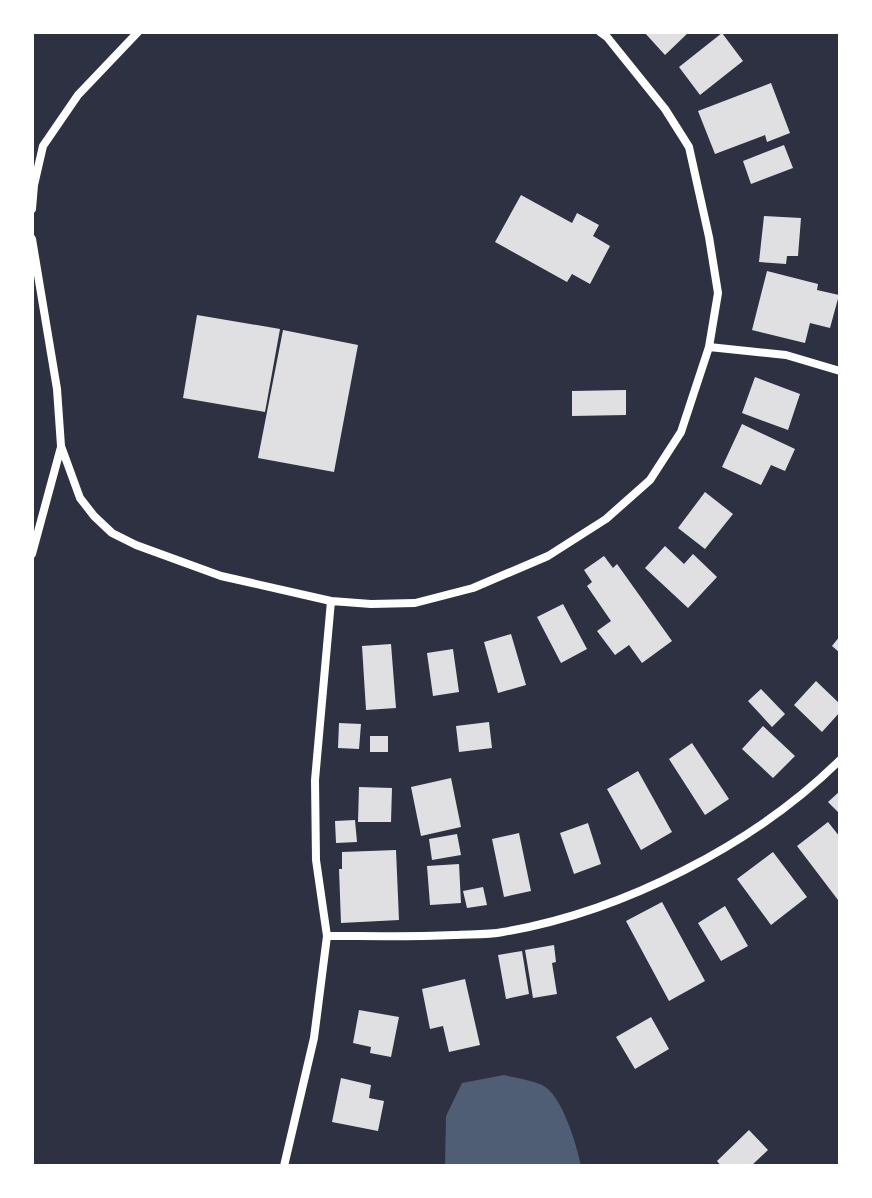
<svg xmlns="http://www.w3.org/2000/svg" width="872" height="1198" viewBox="0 0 872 1198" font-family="'Titillium Web',sans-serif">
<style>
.water{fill:#4f5d75}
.building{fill:#e0e0e3}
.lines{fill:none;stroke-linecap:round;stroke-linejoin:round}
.minor{stroke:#fff;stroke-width:8}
</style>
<rect width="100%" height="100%" fill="#2d3142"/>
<path class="water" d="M504 1075C516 1078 531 1080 542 1085 562 1094 577 1146 581 1166H445L446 1116 462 1083Z"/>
<path class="building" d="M644 32H689L665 55Z
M722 33 743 61 700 95 679 67Z
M771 83 790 133 767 142 765 135 715 154 698 111Z
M784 145 793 168 751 184 743 161Z
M521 195 572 223 577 213 599 225 593 236 610 246 590 284 572 274 567 282 495 242Z
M764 216 801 218 798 256H787L786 264 759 262Z
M767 271 818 284 817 290 839 295 830 328 810 323 805 343 752 330Z
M197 315 280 329 265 412 183 398Z
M283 330 358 345 334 472 258 458Z
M755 377 800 394 788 430 742 413Z
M626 390V415L572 416V391Z
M742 424 795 449 785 471 771 465 761 485 722 467Z
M705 492 733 514 705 549 678 528Z
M665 546 684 564 693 554 717 577 688 608 645 568Z
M604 556 613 568 617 564 672 641 642 663 629 645 615 655 597 631 611 621 587 586 592 582 584 570Z
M563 604 587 649 561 663 537 617Z
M511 634 526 685 498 693 484 642Z
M840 636V653L832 646Z
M391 644 396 708 366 710 362 646Z
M453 649 459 692 433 696 427 653Z
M816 681 840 704V712L822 732 794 705Z
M761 689 785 714 772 727 748 701Z
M489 722 492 748 459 752 456 726Z
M339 723 361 724 359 749 338 748Z
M763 726 795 756 773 778 742 749Z
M370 736H388V752H370Z
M692 743 729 799 705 815 669 759Z
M638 771 672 832 641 850 607 789Z
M451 778 461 827 421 836 411 787Z
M359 787 392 788 391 822H358Z
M840 791V814L828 802Z
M355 820 357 842 336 843 335 821Z
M828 822 840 837V898L838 900 797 846Z
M588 823 601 864 574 874 560 833Z
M519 833 531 891 504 897 492 839Z
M457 834 461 855 432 860 429 839Z
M396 850 399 920 341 923 339 869H342V852Z
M773 852 807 897 771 925 737 879Z
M459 864 461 903 430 905 427 866Z
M483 887 487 905 467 908 463 891Z
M662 902 705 981 669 1001 626 921Z
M725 906 748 946 721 961 698 923Z
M554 945 556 962 552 963 557 994 533 998 525 950Z
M522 951 529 994 506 999 498 955Z
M465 979 480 1045 449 1052 443 1026 430 1029 422 989Z
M359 1010 399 1017 391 1057 370 1053 371 1047 353 1043Z
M651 1017 669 1049 635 1069 616 1037Z
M341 1078 371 1085 369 1098 384 1101 378 1131 332 1122Z
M749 1130 768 1150 751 1166H721L717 1161Z"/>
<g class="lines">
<path class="minor" d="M32 209 34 185 43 146 78 95 138 32
M32 239 57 389 61 446 80 498 94 516 112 533 136 545 221 576 331 601 371 604 415 603 473 588 548 556 606 519 650 480 681 432 709 347 718 293 709 237 689 147 665 109 607 37 600 32
M709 347 786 355 840 371
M32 554 61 447
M327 936C369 936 412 937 454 935 470 934 487 935 503 932 622 912 754 845 840 760
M284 1166 314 1038 327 936 316 860 315 780 331 601"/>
</g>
<rect width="872" height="1198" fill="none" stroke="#ffffff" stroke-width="68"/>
</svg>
